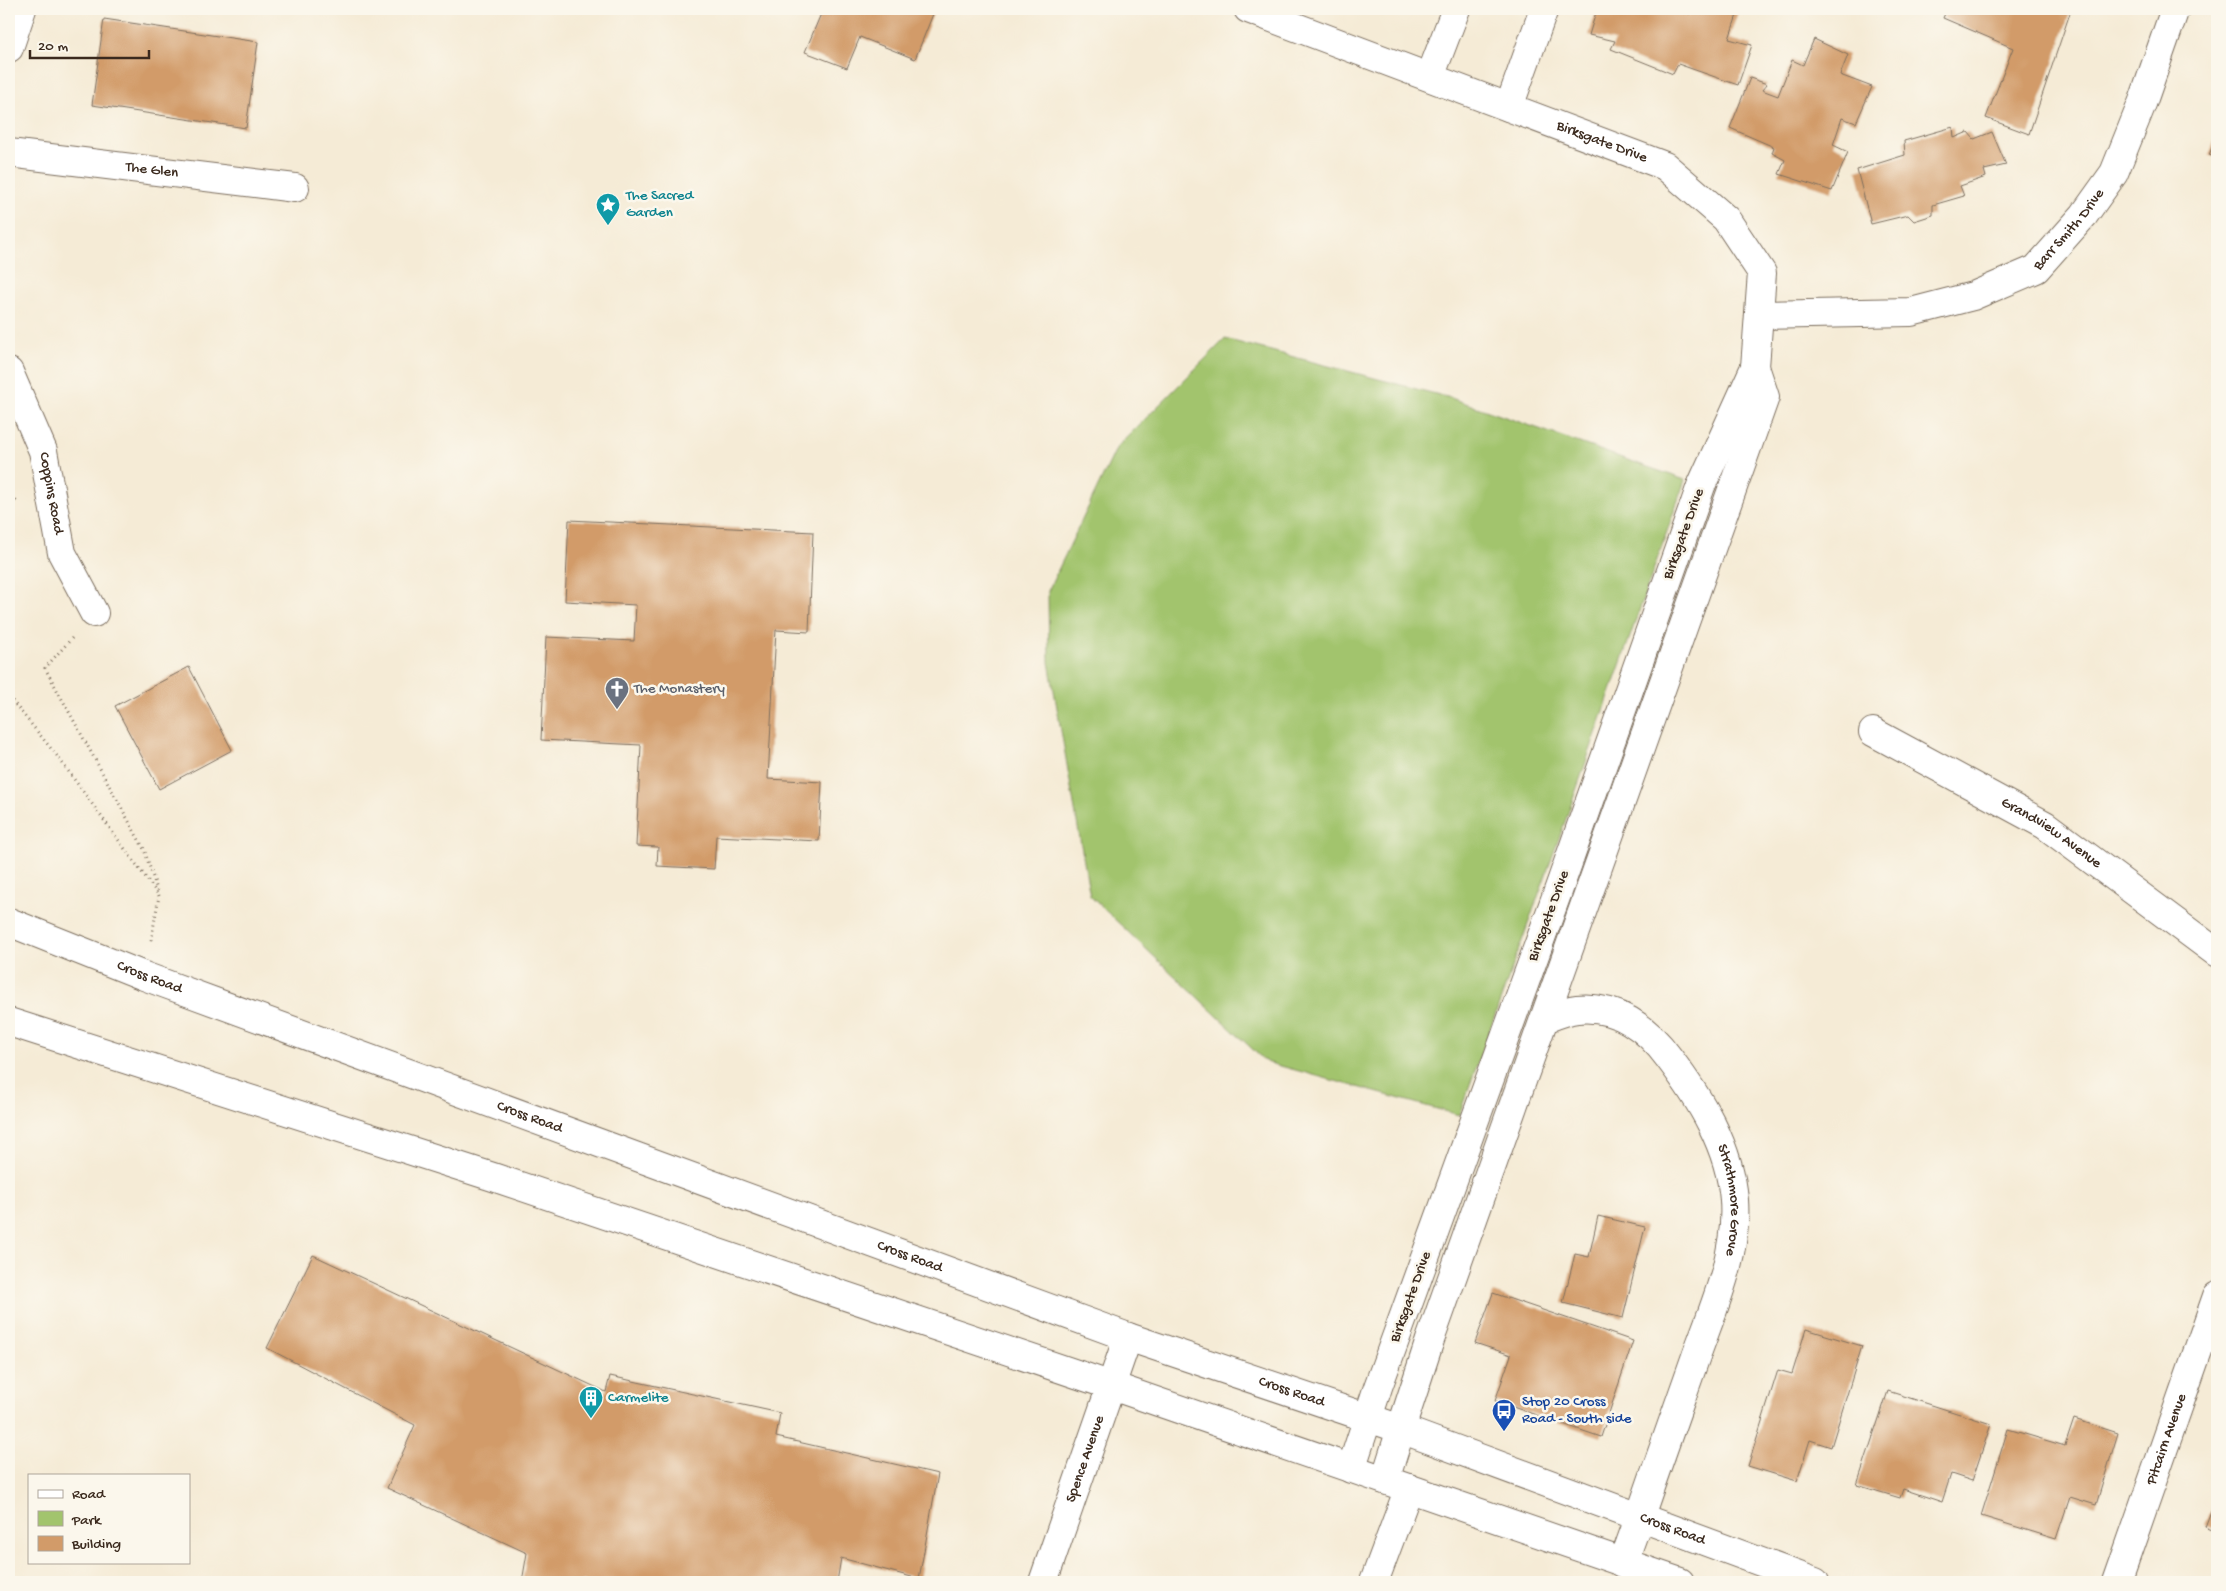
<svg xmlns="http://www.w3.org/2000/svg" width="2226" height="1591" viewBox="0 0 2226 1591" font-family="'Gochi Hand',sans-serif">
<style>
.green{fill:#a2c46d;stroke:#6e7746}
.building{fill:#d29b69}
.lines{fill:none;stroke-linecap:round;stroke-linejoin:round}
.minor-casing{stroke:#7c6e5e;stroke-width:30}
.highway-casing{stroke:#7c6e5e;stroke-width:30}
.path{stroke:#7c6e5e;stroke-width:3;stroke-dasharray:1 4;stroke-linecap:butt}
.minor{stroke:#fff;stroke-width:28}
.highway{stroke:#fff;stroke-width:28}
.labels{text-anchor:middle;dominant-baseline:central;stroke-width:5;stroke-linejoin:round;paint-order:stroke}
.street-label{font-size:15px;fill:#3b2a1e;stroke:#fbf7ec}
.culture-label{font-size:15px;fill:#0d838f;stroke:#fbf7ec;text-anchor:start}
.worship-label{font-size:15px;fill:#5b616d;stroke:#fbf7ec;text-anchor:start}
.transit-label{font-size:15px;fill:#164399;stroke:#fbf7ec;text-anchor:start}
</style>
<rect width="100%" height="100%" fill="#fbf7ec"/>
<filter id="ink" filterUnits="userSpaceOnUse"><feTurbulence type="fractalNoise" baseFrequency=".02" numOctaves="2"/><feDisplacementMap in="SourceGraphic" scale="10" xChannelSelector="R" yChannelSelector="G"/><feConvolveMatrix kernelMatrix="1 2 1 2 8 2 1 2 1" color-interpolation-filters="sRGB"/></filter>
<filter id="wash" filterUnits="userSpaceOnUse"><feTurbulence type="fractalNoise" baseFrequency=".0096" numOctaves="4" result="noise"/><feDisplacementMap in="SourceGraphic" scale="20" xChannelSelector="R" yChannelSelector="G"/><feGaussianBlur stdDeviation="1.12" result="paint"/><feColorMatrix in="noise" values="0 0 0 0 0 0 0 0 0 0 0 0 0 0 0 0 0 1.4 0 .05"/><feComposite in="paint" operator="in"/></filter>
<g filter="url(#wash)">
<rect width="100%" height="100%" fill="#f5ebd6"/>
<path class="green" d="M1225 339 1451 398 1685 480 1566 819 1459 1115 1266 1062 1090 896 1049 662 1048 591 1117 447Z"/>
<g id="blocks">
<path class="building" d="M823 9H935L915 59 860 37 847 68 805 52Z
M1597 9H1674L1690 14 1692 9H1739L1729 39 1752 45 1738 85 1678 64 1673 74 1611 49 1615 41 1589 35Z
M1947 9 2071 10 2029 134 1986 118 2013 48 1943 18Z
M104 19 258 42 246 128 92 105Z
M1814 39 1848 55 1840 75 1872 87 1856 123 1842 118 1833 145 1848 152 1832 191 1779 174 1785 160 1772 153 1774 147 1730 128 1750 78 1767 84 1762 90 1778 96 1792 60 1803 65Z
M1953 127 1954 138 1968 132 1974 139 1992 132 2006 165 1984 170 1986 177 1960 186 1964 196 1933 205V215L1914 221 1908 215 1871 224 1857 170 1905 155 1904 141Z
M2217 135V158L2209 155Z
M569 520 813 532 809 632 776 630 768 779 822 782 819 841 716 836 714 869 657 866 658 847 636 846 641 745 541 740 546 637 634 641 636 605 565 601Z
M189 667 232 750 159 789 115 706Z
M1598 1216 1645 1227 1623 1318 1563 1303 1575 1254 1589 1257Z
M313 1255 606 1392 610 1376 780 1413 776 1437 938 1474 919 1579 841 1558 837 1582H522L527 1553 387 1488 415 1425 267 1348Z
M1493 1293 1633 1341 1601 1437 1495 1401 1511 1355 1475 1343Z
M1806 1329 1862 1346 1831 1447 1810 1440 1797 1481 1748 1466 1778 1370 1792 1374Z
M1888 1391 1991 1424 1972 1481 1951 1474 1942 1502 1903 1489 1900 1498 1857 1485Z
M2074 1419 2118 1433 2096 1505 2070 1497 2056 1539 1981 1516 2008 1429 2065 1446Z
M2217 1495V1532L2205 1527Z"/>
</g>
</g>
<g filter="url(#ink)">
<use href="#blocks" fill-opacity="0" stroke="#7c6e5e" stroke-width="1"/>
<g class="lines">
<defs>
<g id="minor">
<path id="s1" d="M1248 9 1665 166 1726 219 1762 273 1755 367 1701 486 1557 894 1378 1387 1351 1469"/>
<path d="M9 48 22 9"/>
<path d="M1430 77 1456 9"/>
<path d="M1509 107 1544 9"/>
<path id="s2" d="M9 153 295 188"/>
<path id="s3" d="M1759 315 1911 312 1973 296 2036 269 2084 215 2114 173 2143 101 2175 9"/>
<path id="s4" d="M9 372 43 451 62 553 94 613"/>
<path id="s5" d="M1873 732 2045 825 2217 953"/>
<path id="s6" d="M1545 1019C1555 1015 1567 1010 1577 1009 1616 1005 1647 1028 1669 1058 1700 1099 1730 1147 1734 1200 1738 1254 1714 1306 1696 1356 1677 1410 1658 1463 1640 1516"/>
<path d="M1401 1429 1430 1340 1765 397 1755 367"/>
<path id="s7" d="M1043 1582 1128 1337"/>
<path d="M1374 1582 1409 1488"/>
<path id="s8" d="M2117 1582 2217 1296"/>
</g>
<g id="highway">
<path id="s9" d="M9 922 144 976 1128 1337 1401 1429 1815 1582"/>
<path d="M9 1022 493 1177 1112 1386 1680 1582"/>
<path d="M1385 1480 1401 1429"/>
<path d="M1623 1563 1640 1516"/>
</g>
</defs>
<use href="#minor" class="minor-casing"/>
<use href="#highway" class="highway-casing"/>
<path class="path" d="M9 493 17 502
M72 638 45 668 144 849 159 896 151 941
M9 697 58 757 157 893"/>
<use href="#minor" class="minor"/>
<use href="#highway" class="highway"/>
</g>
</g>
<defs>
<symbol id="sight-pin" viewBox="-11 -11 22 30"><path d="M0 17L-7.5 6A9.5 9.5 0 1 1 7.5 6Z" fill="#0f9aa8" stroke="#fbf7ec"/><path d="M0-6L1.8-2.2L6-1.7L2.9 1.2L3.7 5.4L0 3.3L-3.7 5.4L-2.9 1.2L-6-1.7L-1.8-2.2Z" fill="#fff"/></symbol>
<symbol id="church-pin" viewBox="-11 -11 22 30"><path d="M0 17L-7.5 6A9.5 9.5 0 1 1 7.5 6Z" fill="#6b7280" stroke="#fbf7ec"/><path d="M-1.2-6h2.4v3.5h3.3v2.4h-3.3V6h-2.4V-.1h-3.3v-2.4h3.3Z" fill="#fff"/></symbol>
<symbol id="building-pin" viewBox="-11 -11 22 30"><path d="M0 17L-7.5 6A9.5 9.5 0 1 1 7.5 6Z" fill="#0f9aa8" stroke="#fbf7ec"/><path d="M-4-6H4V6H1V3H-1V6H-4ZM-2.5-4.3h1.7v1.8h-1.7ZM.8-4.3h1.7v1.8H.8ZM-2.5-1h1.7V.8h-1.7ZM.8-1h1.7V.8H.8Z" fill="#fff"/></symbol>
<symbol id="bus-pin" viewBox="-11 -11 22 30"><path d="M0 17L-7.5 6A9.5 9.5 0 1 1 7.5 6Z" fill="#1a4fb4" stroke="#fbf7ec"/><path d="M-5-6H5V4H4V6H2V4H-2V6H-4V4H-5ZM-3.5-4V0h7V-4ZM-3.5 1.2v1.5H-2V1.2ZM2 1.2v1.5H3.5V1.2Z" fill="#fff"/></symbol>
</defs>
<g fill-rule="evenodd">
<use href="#sight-pin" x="594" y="191" width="28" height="38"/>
<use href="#church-pin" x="603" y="675" width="28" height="38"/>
<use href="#building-pin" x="577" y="1384" width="28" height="38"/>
<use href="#bus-pin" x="1490" y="1397" width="28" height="38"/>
</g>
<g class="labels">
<g class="street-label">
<text stroke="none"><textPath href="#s1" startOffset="378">Birksgate Drive</textPath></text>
<text stroke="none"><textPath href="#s2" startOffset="144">The Glen</textPath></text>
<text stroke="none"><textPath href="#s3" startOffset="336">Barr Smith Drive</textPath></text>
<text stroke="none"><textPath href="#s4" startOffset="129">Coppins Road</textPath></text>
<text transform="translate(1684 534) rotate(-70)">Birksgate Drive</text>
<text stroke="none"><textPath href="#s5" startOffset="205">Grandview Avenue</textPath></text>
<text transform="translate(1549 916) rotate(-70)">Birksgate Drive</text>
<text stroke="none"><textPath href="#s9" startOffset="151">Cross Road</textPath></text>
<text stroke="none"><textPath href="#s9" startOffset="556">Cross Road</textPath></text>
<text stroke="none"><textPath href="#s6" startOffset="301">Strathmore Grove</textPath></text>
<text stroke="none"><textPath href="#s9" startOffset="961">Cross Road</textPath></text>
<text transform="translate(1411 1297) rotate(-70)">Birksgate Drive</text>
<text stroke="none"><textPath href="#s9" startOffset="1366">Cross Road</textPath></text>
<text stroke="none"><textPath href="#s8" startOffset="151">Pitcairn Avenue</textPath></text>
<text stroke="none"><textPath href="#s7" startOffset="130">Spence Avenue</textPath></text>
<text stroke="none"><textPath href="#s9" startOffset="1771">Cross Road</textPath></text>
</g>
<g class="culture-label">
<text x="626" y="196">The Sacred<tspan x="626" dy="17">Garden</tspan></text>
<text x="608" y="1398">Carmelite</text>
</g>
<g class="worship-label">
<text x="634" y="689">The Monastery</text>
</g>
<g class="transit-label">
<text x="1522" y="1402">Stop 20 Cross<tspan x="1522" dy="17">Road - South side</tspan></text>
</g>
</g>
<rect width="2226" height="1591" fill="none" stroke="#fbf7ec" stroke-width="30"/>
<rect x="28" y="1474" width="162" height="90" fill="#fbf7ec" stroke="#aea59a"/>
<rect x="38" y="1490" width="25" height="8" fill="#ffffff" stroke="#aea59a"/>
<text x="72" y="1498" font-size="15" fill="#3b2a1e">Road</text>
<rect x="38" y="1511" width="25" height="15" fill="#a2c46d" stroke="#aea59a"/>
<text x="72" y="1524" font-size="15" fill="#3b2a1e">Park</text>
<rect x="38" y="1536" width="25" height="15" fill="#d29b69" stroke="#aea59a"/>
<text x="72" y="1548" font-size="15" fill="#3b2a1e">Building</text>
<path d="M30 50v8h119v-8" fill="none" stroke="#3b2a1e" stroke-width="2.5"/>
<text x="38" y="50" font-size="15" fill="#3b2a1e" stroke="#fbf7ec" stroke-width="4" paint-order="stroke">20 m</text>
</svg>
